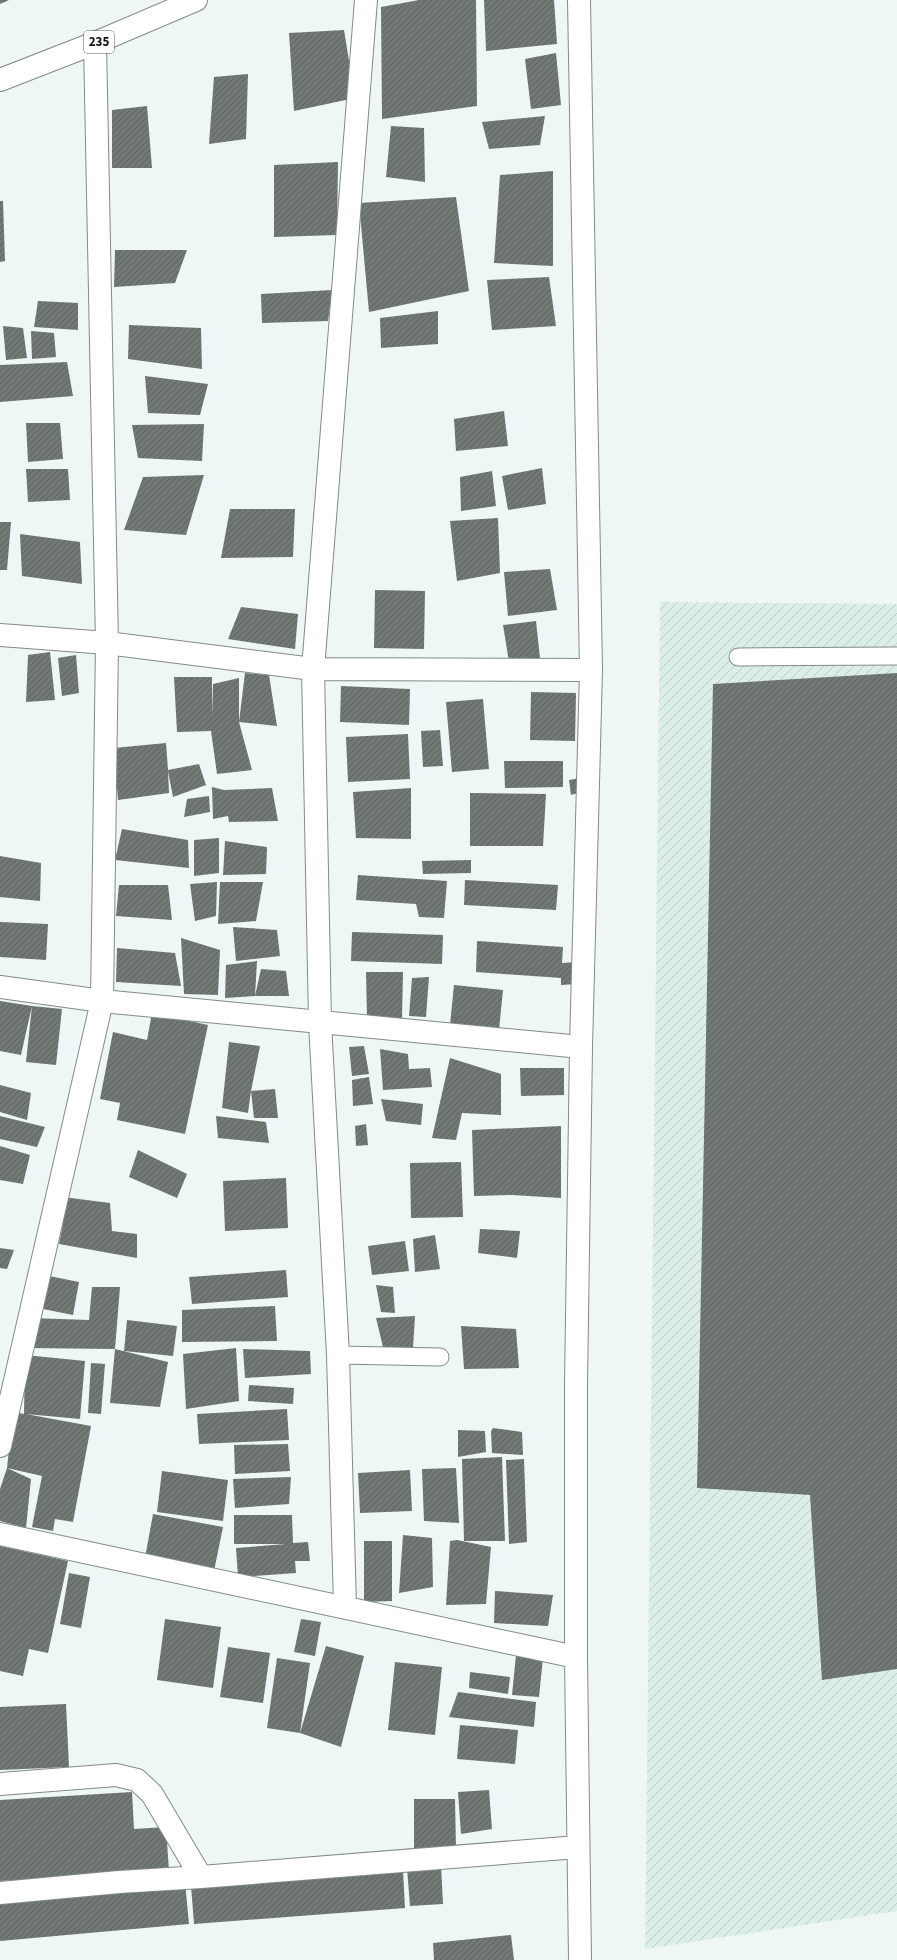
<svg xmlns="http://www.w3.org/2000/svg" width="897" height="1960" viewBox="0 0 897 1960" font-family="'Source Sans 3',sans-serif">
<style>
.industrial{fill:url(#industrial-furrows)}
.building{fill:url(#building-hatch)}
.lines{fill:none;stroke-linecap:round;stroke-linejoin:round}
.service-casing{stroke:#828b89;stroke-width:19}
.minor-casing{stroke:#828b89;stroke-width:24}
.primary-casing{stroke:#828b89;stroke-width:24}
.service{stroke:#fff;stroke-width:17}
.minor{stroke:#fff;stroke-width:22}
.primary{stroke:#fff;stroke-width:22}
.labels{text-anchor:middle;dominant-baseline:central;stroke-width:3.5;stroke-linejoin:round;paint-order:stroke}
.shield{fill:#fff;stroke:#585a5a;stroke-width:1}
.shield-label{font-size:13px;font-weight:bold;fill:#111413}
</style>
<defs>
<pattern id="industrial-furrows" width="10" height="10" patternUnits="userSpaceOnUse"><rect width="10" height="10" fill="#dbeeea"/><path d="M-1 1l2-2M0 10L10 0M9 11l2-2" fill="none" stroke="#bbcbc8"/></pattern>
<pattern id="building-hatch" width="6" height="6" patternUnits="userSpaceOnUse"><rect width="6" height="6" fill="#727974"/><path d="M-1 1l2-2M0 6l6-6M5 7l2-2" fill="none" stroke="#5c625e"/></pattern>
</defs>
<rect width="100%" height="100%" fill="#eef7f5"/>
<path class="industrial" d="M660 602 897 604V1911L645 1949Z"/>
<path class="building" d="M0 0H9L0 4Z
M419 0H476L477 106 382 119 381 7Z
M484 0H554L557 44 486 51Z
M344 30 355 98 294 111 289 33Z
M556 53 561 105 531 109 525 59Z
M248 74 246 139 209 144 214 77Z
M147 106 152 168H112V110Z
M545 116 540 145 489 149 482 122Z
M391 126 424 128 425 182 386 177Z
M338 162 337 235 274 237V165Z
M553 171V266L494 263 500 175Z
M456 197 469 291 369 312 359 203Z
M0 201H3L5 261 0 262Z
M115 250H187L175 283 114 287Z
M549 277 556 326 492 330 487 280Z
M332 290 328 321 262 323 261 294Z
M38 301 78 303V330L34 327Z
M438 311V344L381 348 380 318Z
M129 325 201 328 202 369 128 359Z
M3 326 23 328 27 358 6 360Z
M31 331 54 333 56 357 32 359Z
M67 362 73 396 0 402V365Z
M145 376 208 384 200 415 148 413Z
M504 411 508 446 456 451 454 419Z
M26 423H60L63 459 28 462Z
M204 424 202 461 138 458 132 425Z
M542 468 546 504 508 510 502 476Z
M26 469H68L70 500 28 502Z
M492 471 496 506 461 511 460 477Z
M204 475 186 535 124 530 143 477Z
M230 509H295L293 557 221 558Z
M498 518 500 573 457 581 450 521Z
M0 522H11L7 570H0Z
M20 534 80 542 82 584 22 576Z
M550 569 557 610 508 616 504 572Z
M375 590 425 591 424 649 374 648Z
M241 607 298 614 295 649 228 639Z
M536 621 540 658 509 662 503 625Z
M50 652 55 700 26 702 28 655Z
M76 655 79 693 62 696 58 658Z
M245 673 269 675 277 726 239 722Z
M897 673V1669L822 1680 810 1495 697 1488 713 684Z
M174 677H212V717L213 684 239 678V722L252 770 217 774 211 731 177 732Z
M341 686 410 689 409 725 340 722Z
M531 692 576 693 575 741 530 740Z
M483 699 489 769 452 772 446 702Z
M440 730 443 766 423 767 421 731Z
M408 734 410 779 348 782 346 737Z
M166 743 168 770 199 764 206 785 173 797 168 771 169 793 118 800 114 748Z
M504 761H563V787L505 788Z
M586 777 587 790 571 795 569 780Z
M212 787 224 790 272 788 278 821 229 822 228 816 213 819Z
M411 788V839L356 838 353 792Z
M470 793 546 794 543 846H470Z
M209 796 210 812 184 817 187 799Z
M122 829 188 840 189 868 115 860Z
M219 838V873L194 876V840Z
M225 841 267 847 266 874 223 875Z
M0 856 41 863 40 901 0 897Z
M471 860V873L423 874 422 861Z
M358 875 447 881 444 918 419 917 416 904 356 900Z
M465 880 558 885 556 910 464 905Z
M217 882 216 916 195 921 190 884Z
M220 882H263L256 921 218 924Z
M119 885H168L172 920 116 916Z
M0 922 48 924 46 960 0 957Z
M233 927 277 930 280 956 236 961Z
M352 932 443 935 442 964 351 961Z
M181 938 220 950 218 995 184 994Z
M477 941 563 947 562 963 578 962 576 984 561 985V978L476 972Z
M117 948 175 953 181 986 116 982Z
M257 961 255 996 225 998 226 965Z
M261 969 286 971 289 996H255Z
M366 972H403L402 1019H367Z
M429 977 426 1017 409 1016 412 978Z
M454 985 503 990 499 1030 450 1025Z
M0 1001 32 1006 21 1055 0 1051Z
M32 1006 62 1009 56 1065 26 1062Z
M152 1013 208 1025 185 1134 117 1120 120 1103 100 1099 113 1032 147 1040Z
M229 1042 260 1046 251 1091 275 1089 278 1118H254L251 1091 248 1113 222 1108Z
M364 1046 369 1074 352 1076 349 1047Z
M380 1049 408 1054 409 1069 430 1068 432 1087 383 1090Z
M450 1058 501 1074V1115L462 1113 456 1140 432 1138Z
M520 1068H564V1095L521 1096Z
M369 1077 373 1104 353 1106 352 1080Z
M0 1085 31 1093 27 1120 0 1112Z
M381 1099 423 1104 421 1125 386 1121Z
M0 1116 45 1127 37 1147 0 1139Z
M216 1116 266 1122 269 1143 218 1138Z
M366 1124 368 1145 356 1146 355 1126Z
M561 1126V1198L512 1195 474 1196 472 1130Z
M0 1146 30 1155 23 1184 0 1180Z
M138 1150 187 1174 177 1198 129 1177Z
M461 1162 463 1217 411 1218 410 1163Z
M286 1178 288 1228 225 1231 223 1181Z
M63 1197 110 1203 112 1231 137 1234V1258L59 1244 63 1224H61Z
M480 1229 520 1231 517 1258 478 1253Z
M435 1235 440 1269 415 1272 413 1239Z
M405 1241 409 1271 372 1275 368 1246Z
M0 1248 14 1250 7 1269 0 1268Z
M286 1270 288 1297 192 1304 189 1277Z
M49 1276 79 1282 73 1315 43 1309Z
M376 1285 393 1287 395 1313 381 1312Z
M92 1287H120L115 1349 26 1348 31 1318 89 1320Z
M275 1306 277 1341 182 1342V1310Z
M415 1316 413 1348 383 1347 376 1318Z
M127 1320 177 1326 173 1356 124 1351Z
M461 1326 516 1329 519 1368 464 1369Z
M236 1348 239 1401 186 1409 183 1354Z
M115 1349 168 1362 160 1407 110 1403Z
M243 1349 310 1351 311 1374 245 1378Z
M25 1355 85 1361 80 1419 26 1414 91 1426 73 1522 55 1519 53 1531 32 1527 42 1476 7 1468 13 1412 24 1414Z
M91 1363 105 1364 101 1414 88 1413Z
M249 1385 294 1388 293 1404 248 1401Z
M287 1409 289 1440 199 1444 197 1414Z
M493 1428 522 1432 523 1455 492 1453 491 1431Z
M458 1430 485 1431 486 1452 458 1457Z
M288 1444 290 1471 235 1474 234 1445Z
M502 1457 505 1541H464L462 1459Z
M524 1459 527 1542 509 1544 506 1460Z
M7 1468 31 1479 26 1528 0 1521V1489Z
M456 1468 459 1523 424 1521 422 1469Z
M410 1470 412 1511 360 1513 358 1473Z
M162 1471 228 1480 223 1521 157 1512Z
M291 1477 289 1504 235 1508 233 1479Z
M153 1514 223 1527 214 1571 145 1558Z
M234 1515H292L293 1543 308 1542 310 1561H295L296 1573 238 1577 236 1548 286 1544H234Z
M403 1535 432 1538 433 1587 399 1593Z
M457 1540 491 1547 486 1604 446 1605 450 1541Z
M364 1541H392V1601L364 1602Z
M0 1546 68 1561 48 1653 29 1649 23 1676 0 1671Z
M69 1573 90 1577 81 1628 60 1624Z
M495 1591 553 1595 548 1626 494 1623Z
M165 1619 221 1627 213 1688 157 1680Z
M301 1619 321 1622 315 1656 294 1652Z
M326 1646 364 1656 341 1747 300 1733 267 1728 277 1658 310 1663 300 1733Z
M228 1647 270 1653 263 1703 220 1697Z
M516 1655 543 1658 539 1697 512 1695Z
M395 1662 442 1667 435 1735 388 1730Z
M470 1672 510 1677 508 1694 469 1688Z
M458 1692 536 1702 534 1727 449 1717Z
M66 1704 69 1767 0 1770V1707Z
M460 1725 518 1730 515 1764 457 1759Z
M489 1790 492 1829 461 1834 458 1792Z
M132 1792 134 1829 166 1827 169 1871 0 1881V1800Z
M414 1799H455L456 1849H414Z
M441 1865 443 1904 410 1906 407 1868Z
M403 1871 405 1908 194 1924 191 1886Z
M185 1882 189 1924 0 1941V1899Z
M511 1935 514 1960H434L433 1943Z"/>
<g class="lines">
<defs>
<path id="service" d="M738 657 897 656
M338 1355 440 1357"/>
<path id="minor" d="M579 0 591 670 581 1047 576 1385V1657L580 1960
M0 635 107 643 313 669 591 670
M0 987 102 1001 581 1047
M0 1446 102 1001 107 643 95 43
M0 1534 576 1657
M345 1606 338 1355 320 1023 313 669 366 0
M0 1784 116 1775 137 1780 152 1794 201 1877
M0 1893 119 1882 201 1877 578 1847"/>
<path id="primary" d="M0 80 95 43 196 0"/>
</defs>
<use href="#service" class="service-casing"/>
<use href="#minor" class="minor-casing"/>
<use href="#primary" class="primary-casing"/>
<use href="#service" class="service"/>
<use href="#minor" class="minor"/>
<use href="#primary" class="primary"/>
</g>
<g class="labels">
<rect class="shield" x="84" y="31" width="30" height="22" rx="3"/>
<g class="shield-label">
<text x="99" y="42">235</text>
</g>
</g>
</svg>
